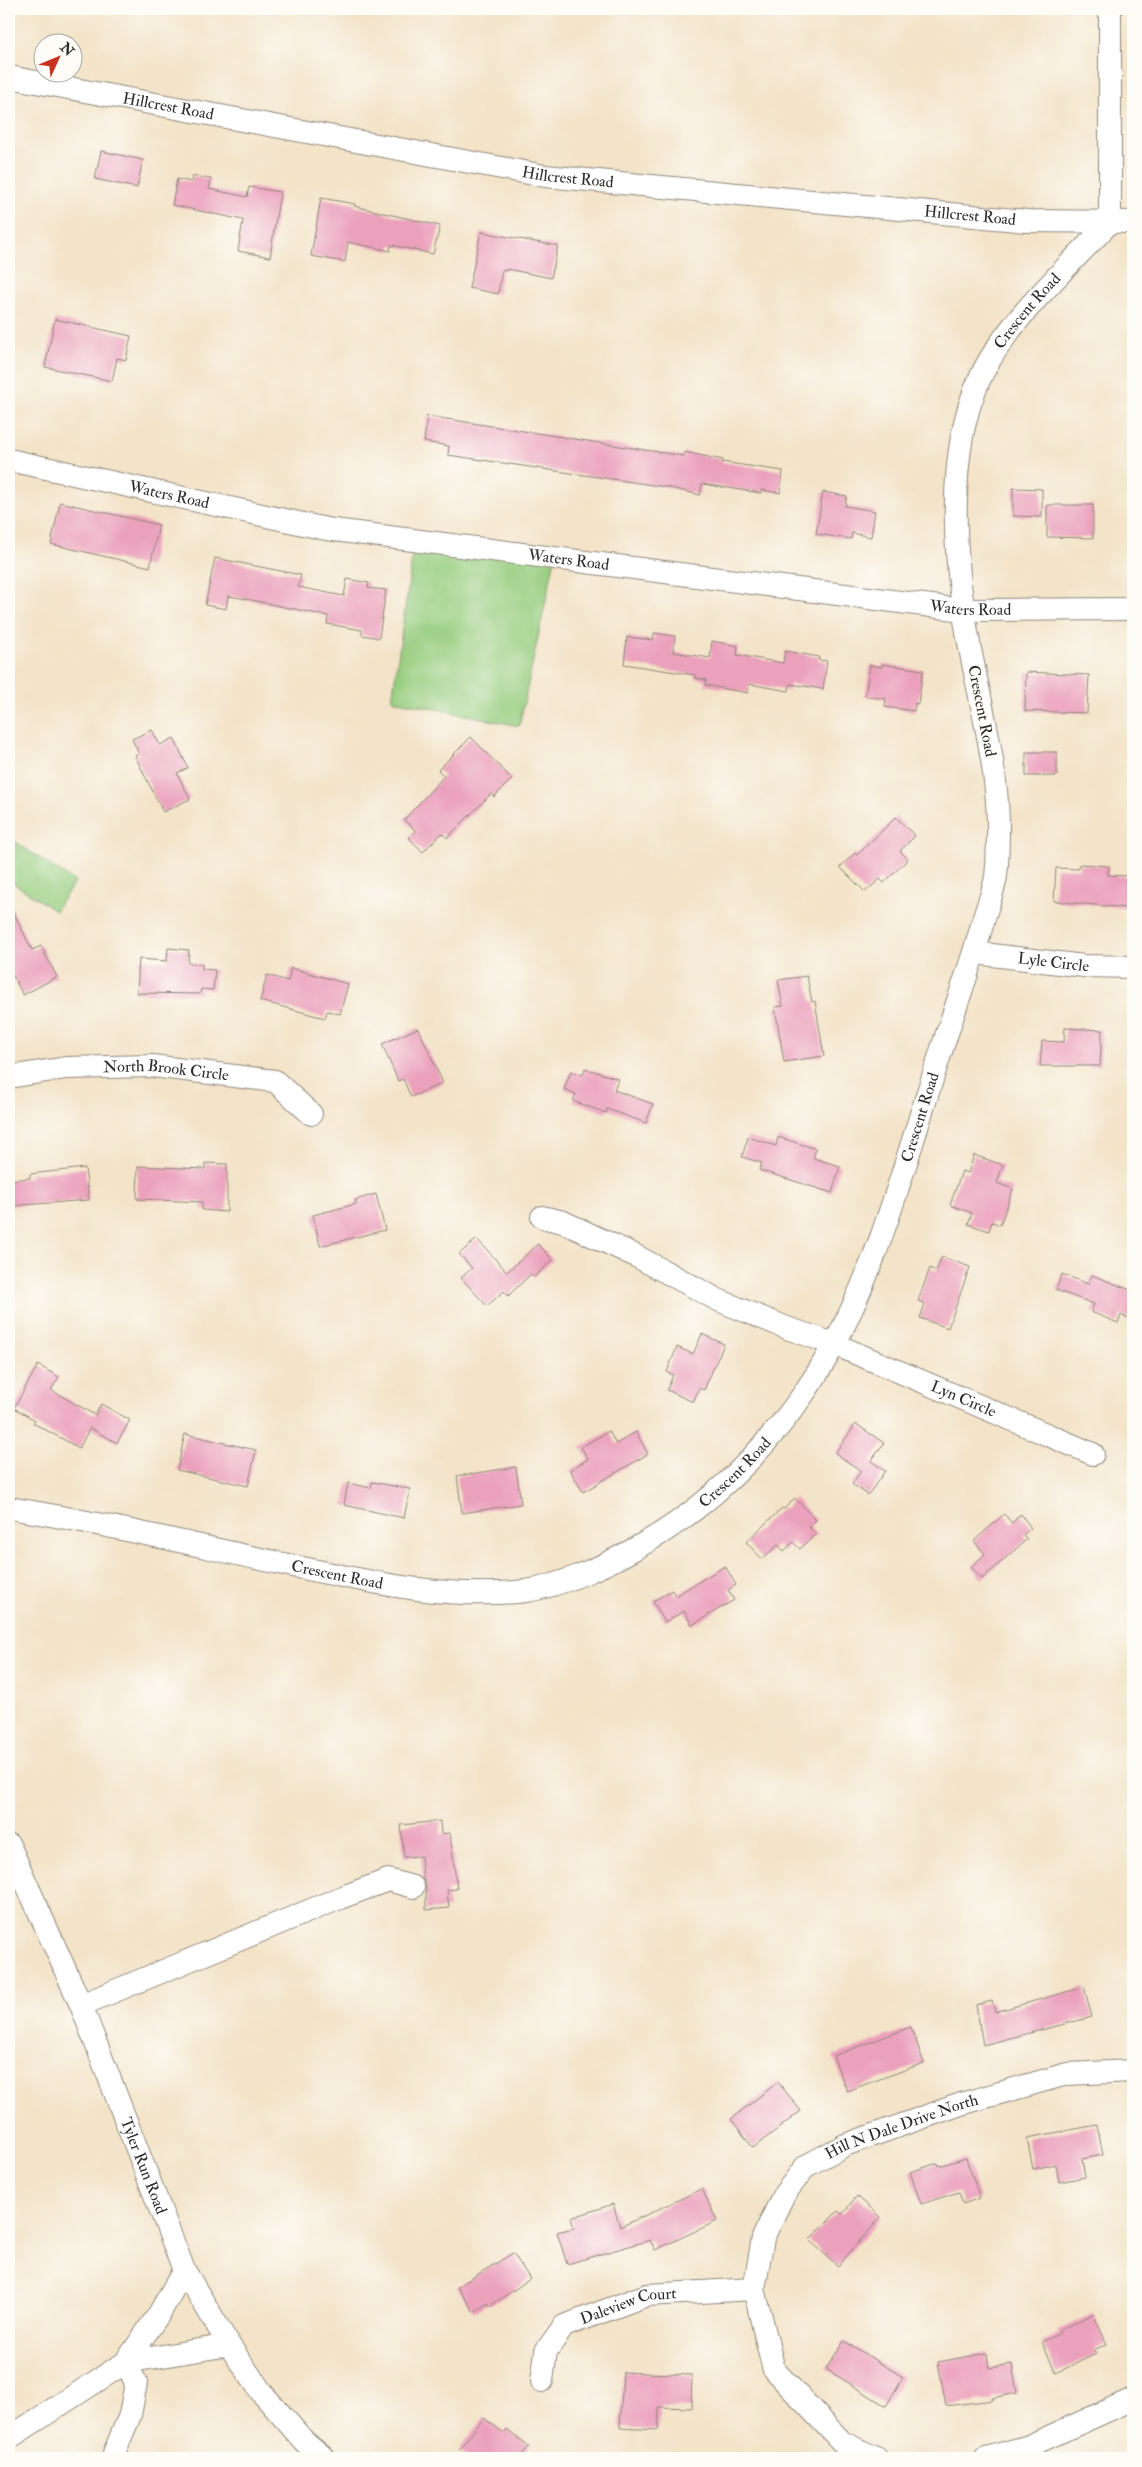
<svg xmlns="http://www.w3.org/2000/svg" width="1142" height="2467" viewBox="0 0 1142 2467" font-family="'IM FELL Double Pica',serif">
<style>
.green{fill:#97cd7f;stroke:#617c55}
.building{fill:#eba0bc}
.lines{fill:none;stroke-linecap:round;stroke-linejoin:round}
.minor-casing{stroke:#8f877a;stroke-width:24}
.minor{stroke:#fff;stroke-width:22}
.labels{text-anchor:middle;dominant-baseline:central;stroke-width:5;stroke-linejoin:round;paint-order:stroke}
.street-label{font-size:16px;fill:#2b2b2b;stroke:#fdfcf7}
</style>
<rect width="100%" height="100%" fill="#fdfcf7"/>
<filter id="ink" filterUnits="userSpaceOnUse"><feTurbulence type="fractalNoise" baseFrequency=".02" numOctaves="2"/><feDisplacementMap in="SourceGraphic" scale="10" xChannelSelector="R" yChannelSelector="G"/><feConvolveMatrix kernelMatrix="1 2 1 2 8 2 1 2 1" color-interpolation-filters="sRGB"/></filter>
<filter id="wash" filterUnits="userSpaceOnUse"><feTurbulence type="fractalNoise" baseFrequency=".0096" numOctaves="4" result="noise"/><feDisplacementMap in="SourceGraphic" scale="20" xChannelSelector="R" yChannelSelector="G"/><feGaussianBlur stdDeviation="1.12" result="paint"/><feColorMatrix in="noise" values="0 0 0 0 0 0 0 0 0 0 0 0 0 0 0 0 0 1.4 0 .05"/><feComposite in="paint" operator="in"/></filter>
<g filter="url(#wash)">
<rect width="100%" height="100%" fill="#f3e3c8"/>
<path class="green" d="M416 531 555 558 519 726 392 700Z
M11 839 75 882 55 911 9 880V842Z"/>
<g id="blocks">
<path class="building" d="M101 151 143 160 137 188 95 179Z
M193 176 211 179 209 189 247 197 249 187 280 192 270 257 238 251 243 220 172 205 177 179 192 182Z
M321 198 355 204 354 206 440 226 433 254 391 245 390 251 348 242 345 262 311 256Z
M481 232 558 246 551 278 507 269 506 271 502 270 498 294 469 288Z
M55 319 131 336 126 360 117 358 112 381 45 367Z
M427 416 684 456V452L723 460 722 462 783 471 780 493 761 490V493L702 484 700 495 666 487 448 455 449 446 424 442Z
M1013 488 1042 489V517L1013 516Z
M823 492 847 496 845 506 875 511 871 537 852 533 851 539 816 534Z
M60 502 159 525 150 567 51 544Z
M1047 505H1093V538L1047 537Z
M215 558 301 575 298 587 344 596 347 579 369 583 368 588 386 590 379 638 362 635V630L327 624 328 616 241 598 228 596 226 609 205 605Z
M654 633 675 636 673 652 710 658 712 641 738 646 737 655 783 663 785 651 819 657 818 660 827 661 823 689 790 684 789 691 749 684 748 693 705 685 706 680 695 678V675L624 664 627 637 653 640Z
M882 664 923 670 918 704 915 703 914 711 885 707 886 699 865 696 870 665 882 667Z
M1026 672 1089 675 1087 713 1025 711Z
M152 730 160 745 174 738 188 768 177 773 190 799 163 812 135 756 139 754 132 739Z
M471 737 512 779 494 797 491 794 447 838 442 833 423 852 409 838 416 831 404 820 444 776 438 770Z
M1026 752H1057V776H1026Z
M896 817 915 836 900 851 908 859 884 883 880 879 865 892 840 867 855 853 857 855Z
M1080 864 1109 866 1108 875 1129 876 1126 908 1054 901 1056 868 1079 869Z
M9 903 32 950 41 946 57 977 23 995 9 968Z
M168 948 189 950 188 963 202 964V969L215 970 213 990 201 989 200 994 137 993 139 959 167 961Z
M291 968 348 984 340 1014 327 1011 325 1018 260 1001 267 975 288 981Z
M807 976 812 1002 815 1001 824 1056 784 1062 775 1007 783 1006 778 980Z
M418 1028 443 1083 411 1097 403 1079 398 1081 382 1044Z
M1065 1028 1102 1030 1100 1066H1040L1042 1041 1064 1042Z
M585 1068 618 1079 614 1090 653 1104 646 1123 607 1109 606 1113 573 1101 576 1094 564 1089 571 1071 583 1075Z
M748 1137 776 1146 778 1137 816 1149 813 1158 840 1166 832 1193 759 1170 762 1163 742 1157Z
M974 1155 1003 1165 997 1183 1013 1189 1000 1225 992 1222 989 1231 968 1224 972 1213 950 1205 962 1171 968 1173Z
M205 1163 227 1164V1212L202 1210V1202L137 1199 138 1166 205 1169Z
M85 1168 89 1200 10 1206 9 1180 30 1178V1174Z
M376 1194 385 1230 320 1246 313 1215 356 1204 355 1200Z
M477 1239 507 1272 538 1244 553 1260 534 1277 531 1274 508 1296 504 1291 487 1306 461 1278 472 1268 459 1254Z
M942 1257 970 1267 948 1328 920 1318 925 1304 918 1301 930 1268 936 1271Z
M1062 1274 1088 1284 1092 1275 1133 1291V1320L1121 1315 1118 1323 1091 1312 1094 1304 1056 1290Z
M702 1334 724 1344 704 1390 699 1388 693 1402 667 1390 673 1375 667 1372 677 1347 693 1354Z
M38 1365 59 1377 51 1390 95 1415 101 1404 130 1420 117 1443 90 1428 79 1448 33 1423 35 1420 14 1408Z
M856 1424 884 1443 871 1461 885 1471 868 1495 852 1484 861 1471 835 1453Z
M609 1431 616 1444 636 1432 648 1454 583 1492 570 1470 588 1459 581 1447Z
M185 1434 256 1450 248 1486 177 1470Z
M516 1467 521 1504 462 1513 457 1476Z
M372 1482 410 1489 404 1518 344 1505 348 1483 371 1488Z
M795 1498 816 1520 809 1527 816 1534 800 1549 793 1542 784 1551 778 1545 762 1559 746 1542 782 1508 784 1509Z
M1004 1514 1012 1523 1021 1514 1031 1528 1023 1535 1027 1539 982 1579 971 1567 985 1554 974 1541Z
M725 1566 736 1585 728 1590 734 1600 692 1625 684 1611 665 1622 653 1601 672 1590 675 1596Z
M440 1821 441 1834 450 1833 457 1889 447 1890 449 1908 426 1910V1884L423 1879 421 1856 404 1857 401 1825Z
M1084 1987 1092 2017 983 2045 976 2005 992 2001 995 2012Z
M911 2027 924 2063 847 2091 833 2056Z
M778 2082 801 2111 753 2148 731 2119Z
M1097 2125 1103 2155 1082 2159 1085 2177 1059 2182 1056 2164 1033 2169 1027 2138Z
M966 2158 980 2198 963 2204 959 2192 921 2204 910 2172 938 2163 939 2166Z
M702 2189 717 2221 655 2250 650 2240 567 2264 557 2232 574 2228 571 2218 613 2204 620 2227Z
M857 2196 881 2217 838 2266 809 2240 838 2211 842 2214Z
M513 2253 530 2279 490 2306 488 2303 474 2312 457 2287Z
M1093 2314 1107 2344 1094 2350 1096 2354 1056 2373 1042 2342 1060 2333 1058 2331Z
M844 2341 903 2377 886 2406 826 2369Z
M987 2353 989 2368 1012 2364 1017 2393 992 2398 993 2400 946 2406 938 2362Z
M623 2372 692 2375 691 2408 659 2407 658 2430 620 2428Z
M484 2418 504 2433 507 2429 529 2446 520 2458H470L459 2449Z"/>
</g>
</g>
<g filter="url(#ink)">
<use href="#blocks" fill-opacity="0" stroke="#8f877a" stroke-width="1"/>
<g class="lines">
<defs>
<g id="minor">
<path id="s1" d="M9 77 545 176 1027 221 1133 222"/>
<path id="s2" d="M9 460 326 529 963 610 1133 609"/>
<path id="s3" d="M975 953 1084 966 1133 967"/>
<path id="s4" d="M9 1077 66 1068 152 1066 275 1081 311 1114"/>
<path id="s5" d="M542 1217 563 1222 634 1255 718 1300 787 1328 834 1344 1093 1454"/>
<path id="s6" d="M9 1508C104 1523 198 1546 293 1566 370 1582 446 1600 526 1591 561 1586 606 1565 636 1548 720 1502 789 1427 835 1343 882 1255 907 1155 938 1061 953 1013 971 966 984 918 988 904 994 890 996 876 998 860 998 840 998 823 997 763 980 702 969 643 954 563 945 454 980 378 1006 322 1067 268 1110 222V9"/>
<path id="s7" d="M9 1845 81 2005 184 2270 229 2345 262 2393 304 2441 324 2458"/>
<path d="M81 2005 340 1898 388 1880 413 1887"/>
<path id="s8" d="M542 2381 546 2351 564 2326 647 2295 754 2289"/>
<path d="M9 2438 126 2362 229 2345"/>
<path d="M114 2453 130 2415 136 2383 126 2362 159 2314 184 2270"/>
<path id="s9" d="M876 2458 842 2442 774 2370 754 2289 763 2238 783 2196 806 2166 845 2145 961 2104 1067 2074 1133 2071"/>
<path d="M986 2458 1029 2446 1133 2399"/>
</g>
</defs>
<use href="#minor" class="minor-casing"/>
<use href="#minor" class="minor"/>
</g>
</g>
<g class="labels">
<g class="street-label">
<text stroke="none"><textPath href="#s1" startOffset="162">Hillcrest Road</textPath></text>
<text stroke="none"><textPath href="#s1" startOffset="568">Hillcrest Road</textPath></text>
<text stroke="none"><textPath href="#s1" startOffset="972">Hillcrest Road</textPath></text>
<text stroke="none"><textPath href="#s6" startOffset="2015">Crescent Road</textPath></text>
<text stroke="none"><textPath href="#s2" startOffset="164">Waters Road</textPath></text>
<text stroke="none"><textPath href="#s2" startOffset="569">Waters Road</textPath></text>
<text stroke="none"><textPath href="#s2" startOffset="974">Waters Road</textPath></text>
<text transform="translate(982 711) rotate(79)">Crescent Road</text>
<text stroke="none"><textPath href="#s3" startOffset="79">Lyle Circle</textPath></text>
<text stroke="none"><textPath href="#s4" startOffset="158">North Brook Circle</textPath></text>
<text stroke="none"><textPath href="#s6" startOffset="1175">Crescent Road</textPath></text>
<text stroke="none"><textPath href="#s5" startOffset="460">Lyn Circle</textPath></text>
<text stroke="none"><textPath href="#s6" startOffset="769">Crescent Road</textPath></text>
<text stroke="none"><textPath href="#s6" startOffset="335">Crescent Road</textPath></text>
<text stroke="none"><textPath href="#s9" startOffset="460">Hill N Dale Drive North</textPath></text>
<text stroke="none"><textPath href="#s7" startOffset="348">Tyler Run Road</textPath></text>
<text stroke="none"><textPath href="#s8" startOffset="129">Daleview Court</textPath></text>
</g>
</g>
<rect width="1142" height="2467" fill="none" stroke="#fdfcf7" stroke-width="30"/>
<g transform="translate(58 58) rotate(46)"><circle r="24" fill="#fdfcf7" stroke="#a9a8a5"/>
<path d="M0-4L9 19L0 12L-9 19Z" fill="#c8321e"/>
<text y="-8" font-size="14" font-weight="bold" text-anchor="middle" fill="#2b2b2b">N</text>
</g>
</svg>
